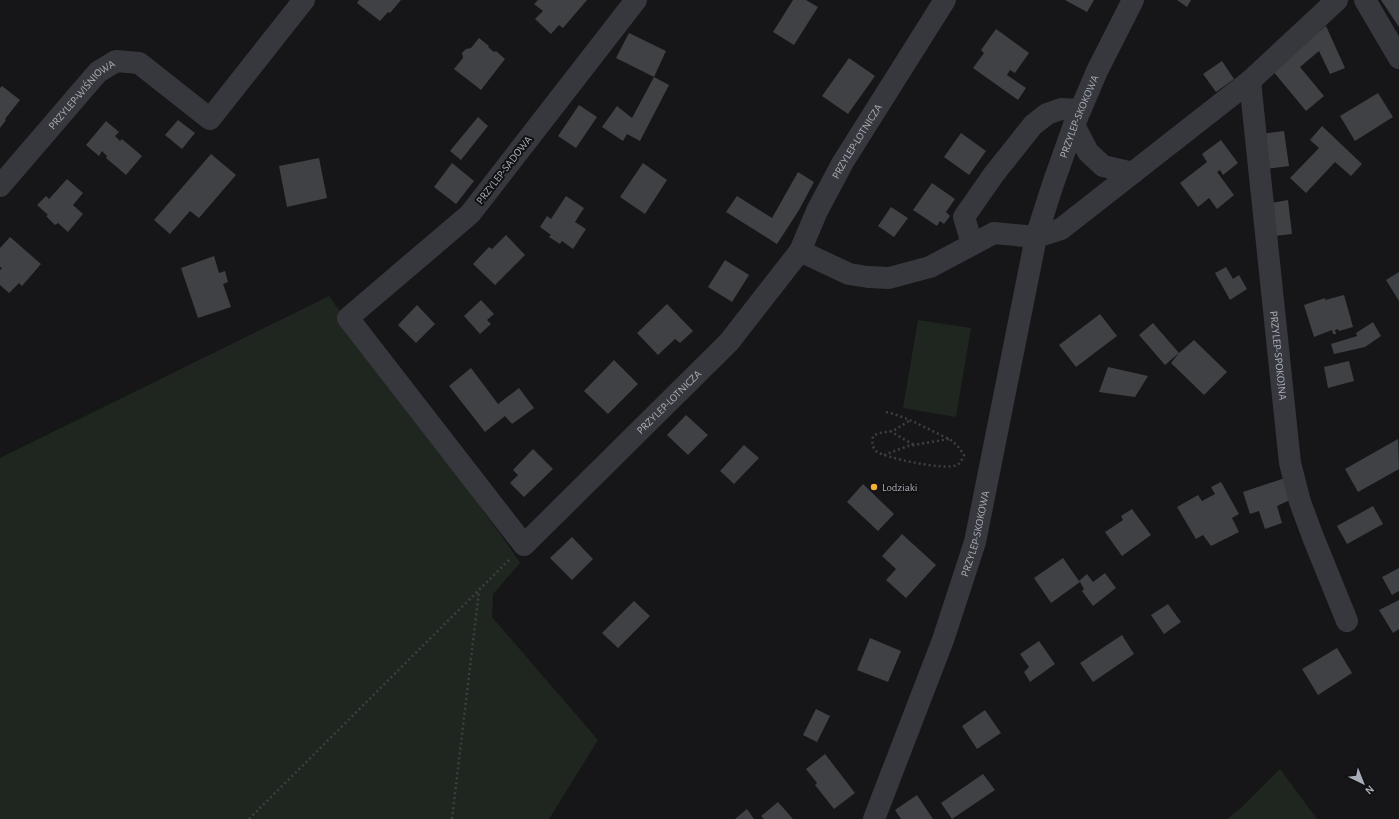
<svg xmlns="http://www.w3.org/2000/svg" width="1399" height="819" viewBox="0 0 1399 819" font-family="'Alegreya Sans',sans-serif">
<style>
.green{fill:#1e261f}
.building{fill:#404145}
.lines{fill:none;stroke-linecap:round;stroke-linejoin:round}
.path{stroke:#3d3f44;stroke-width:2.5;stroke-dasharray:2 3;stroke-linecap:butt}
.minor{stroke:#37383d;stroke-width:22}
.poi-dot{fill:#f2b134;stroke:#111113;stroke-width:1.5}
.labels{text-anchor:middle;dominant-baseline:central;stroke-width:4;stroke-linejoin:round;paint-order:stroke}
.street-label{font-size:11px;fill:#a8adb8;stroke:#111113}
.poi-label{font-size:11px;fill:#a8adb8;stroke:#111113;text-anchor:start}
</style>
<rect width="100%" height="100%" fill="#161618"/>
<path class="green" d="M329 296 508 545 520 563 493 594 492 617 598 740 549 819H0V458Z
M918 320 971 328 956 417 903 408Z
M1280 769 1317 819H1227L1243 806Z"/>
<path class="building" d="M359 0H401L390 13 388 12 380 21 357 3Z
M538 0H587L563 28 559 25 551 34 535 19 543 11 534 4Z
M793 0H806L818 7 794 45 773 32Z
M1065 0H1094L1087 12Z
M1177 0H1191L1187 7Z
M1381 0H1399V27Z
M1326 26 1345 68 1330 74 1319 51 1300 67 1324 96 1306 111 1272 70Z
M996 29 1029 53 1015 73 1010 70 1007 75 1026 88 1018 100 973 68 984 53 981 50Z
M629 33 666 51 654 77 669 85 640 141 627 134 623 141 602 127 617 106 632 118 654 77 616 58Z
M479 38 489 46 488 47 494 52 496 51 505 59 481 90 454 69 463 58 462 53 466 49 471 48Z
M849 58 875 76 848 114 822 96Z
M1222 61 1234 79 1216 92 1203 74Z
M2 86 20 100 5 119 6 120 0 128V88Z
M1378 93 1393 117 1355 141 1340 116Z
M579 105 597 117 576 148 558 136Z
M478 117 488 126 461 160 450 151Z
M178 120 195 133 182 149 165 135Z
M106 121 119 132 115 136 120 141 122 139 142 156 126 175 106 158 107 156 102 151 99 156 86 145Z
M1322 126 1362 164 1351 176 1335 162 1306 193 1290 178 1319 148 1310 140Z
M1284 131 1289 166 1266 169 1261 134Z
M961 133 986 151 969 175 944 157Z
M1221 140 1238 163 1223 175 1220 170 1217 172 1234 195 1217 209 1209 198 1198 207 1180 183 1207 162 1202 154Z
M211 154 236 175 199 218 190 211 170 234 154 220Z
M319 158 327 198 287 207 279 166Z
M452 163 474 181 456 204 434 187Z
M643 163 667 180 645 214 620 197Z
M798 172 814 182 799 210 777 244 726 212 737 196 772 218Z
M67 179 83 193 73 205 83 214 68 232 58 223 55 225 46 216 48 215 37 205 46 196 49 199Z
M932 183 955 199 946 212 950 216 944 224 940 221 937 226 913 210Z
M566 196 584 208 575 222 586 229 573 249 562 241 560 244 549 237 551 235 540 227 547 216 551 219Z
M1288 200 1292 234 1275 236 1271 203Z
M891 207 908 218 894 237 878 226Z
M506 235 525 255 495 285 473 264 489 247 492 249Z
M10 237 41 264 22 286 19 283 9 293 0 285V270L2 268 0 267V248Z
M214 256 219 273 225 271 228 282 223 284 231 307 198 318 181 268Z
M725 260 749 275 732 302 708 287Z
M1226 267 1233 279 1239 275 1247 289 1230 300 1215 273Z
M1399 272V301L1386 280Z
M1344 295 1353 327 1339 331 1338 329 1335 330 1336 334H1333L1332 330 1314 337 1304 305 1325 298V300Z
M481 300 494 314 487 320 491 324 480 334 464 316Z
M667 304 693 331 680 343 675 339 658 355 637 333Z
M417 305 435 324 416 343 398 325Z
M1100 314 1117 336 1076 367 1059 345Z
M1373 322 1381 336 1365 347 1334 354 1331 344 1357 336 1356 333Z
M1153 323 1179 353 1165 365 1139 335Z
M1194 340 1227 372 1204 395 1171 363 1179 353Z
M614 360 638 384 608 414 584 391Z
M1349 361 1354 381 1328 388 1324 367Z
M1108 367 1148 376 1135 397 1099 392Z
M471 368 498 404 519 388 534 408 512 424 505 416 485 432 449 386Z
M686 415 708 435 688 455 667 435Z
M1398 439 1399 469 1358 492 1345 469Z
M744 445 759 458 734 484 720 471Z
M533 449 553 469 524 497 510 483 518 475 513 470Z
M1285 478 1292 499 1277 506 1282 523 1265 529 1259 511 1250 514 1243 492Z
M1221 482 1239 514 1232 518 1239 532 1211 546 1203 535 1196 539 1177 507 1198 495 1202 501 1215 494 1211 487Z
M863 484 894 514 878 531 847 502Z
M1373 506 1383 524 1347 544 1337 526Z
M1132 509 1151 535 1122 556 1105 532 1123 520 1121 516Z
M902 534 936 565 906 598 886 580 896 569 882 556Z
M572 537 593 559 572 580 550 558Z
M1063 558 1079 581 1087 574 1093 582 1105 573 1116 588 1093 606 1082 591 1084 589 1080 582 1051 603 1034 578Z
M1399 568V591L1392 595 1382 577Z
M1399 600V629L1393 633 1379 610Z
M634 601 650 616 618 648 602 633Z
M1168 604 1181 622 1164 634 1151 615Z
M1122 635 1134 654 1093 682 1080 663Z
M870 638 901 651 888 682 857 670Z
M1039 641 1055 664 1030 682 1024 672 1029 667 1020 654Z
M1337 648 1352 673 1318 695 1302 669Z
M816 709 830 716 817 742 803 735Z
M985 710 1001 733 977 749 962 726Z
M825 754 855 793 834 809 815 785 817 783 806 769Z
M983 774 995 790 952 819 941 803Z
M917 795 933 819H901L895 810Z
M778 802 793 819H764L761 816Z
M747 809 754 819H735Z"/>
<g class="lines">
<path class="path" d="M886 412C908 417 929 430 949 439 956 443 960 449 964 455 962 459 961 463 957 465 947 471 884 458 876 451 872 447 872 442 873 436L879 433 893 431 909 421
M890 431 914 445
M884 455 908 446 949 439
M249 819 509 560
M452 819 479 591"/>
<g class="minor">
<path id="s1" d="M636 0 470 214 348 318 524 545 729 342 800 251 817 211 843 162 945 0"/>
<path d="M1365 0 1399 58"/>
<path id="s2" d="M1250 81 1290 463 1300 502 1313 537 1347 621"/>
<path d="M1074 125 1088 152 1103 166 1133 173"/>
<path id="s3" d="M0 186 98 72 116 61 139 63 210 119 304 0"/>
<path d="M972 244 964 217 994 174 1033 125 1047 114 1061 109 1080 110"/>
<path d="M800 251 849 274 868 277 889 278 930 267 994 233 1036 237 1061 229 1250 81 1337 0"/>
<path id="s4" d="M874 819 943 640 975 542 1036 237 1053 184 1074 125 1097 71 1133 0"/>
</g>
</g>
<circle class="poi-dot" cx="874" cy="487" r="4"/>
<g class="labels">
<g class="street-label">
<text stroke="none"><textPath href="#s3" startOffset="123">PRZYLEP-WIŚNIOWA</textPath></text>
<text stroke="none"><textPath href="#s4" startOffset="734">PRZYLEP-SKOKOWA</textPath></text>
<text stroke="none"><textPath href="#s1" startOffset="1246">PRZYLEP-LOTNICZA</textPath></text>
<text transform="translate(504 170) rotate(-52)">PRZYLEP-SADOWA</text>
<text stroke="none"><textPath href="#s2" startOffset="276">PRZYLEP-SPOKOJNA</textPath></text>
<text stroke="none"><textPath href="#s1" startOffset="922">PRZYLEP-LOTNICZA</textPath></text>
<text stroke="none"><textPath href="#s4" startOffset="303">PRZYLEP-SKOKOWA</textPath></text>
</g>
<g class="poi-label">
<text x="882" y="487">Lodziaki</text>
</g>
</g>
<g transform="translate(1363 783) rotate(137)" stroke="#111113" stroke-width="3" paint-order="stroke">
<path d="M0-3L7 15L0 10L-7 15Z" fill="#a8adb8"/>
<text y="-6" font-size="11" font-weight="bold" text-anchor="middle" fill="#a8adb8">N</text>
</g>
</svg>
